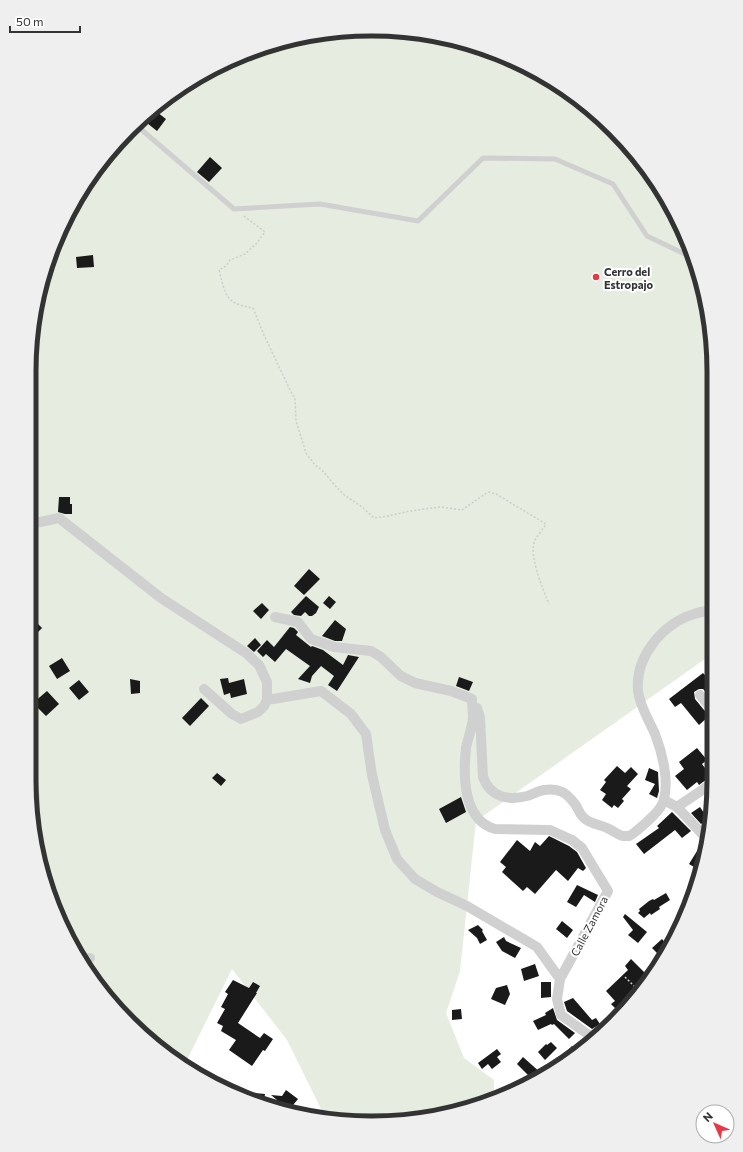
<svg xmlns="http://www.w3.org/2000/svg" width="743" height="1152" viewBox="0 0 743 1152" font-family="Commissioner,sans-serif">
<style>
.green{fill:#e6ecdf}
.building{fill:#1a1a1a}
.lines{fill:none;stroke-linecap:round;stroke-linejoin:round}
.path{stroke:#cdcdcd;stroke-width:1.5;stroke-dasharray:2 2;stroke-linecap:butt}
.lane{stroke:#d0d0d0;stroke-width:5}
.street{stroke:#d0d0d0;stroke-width:10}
.poi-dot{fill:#e63946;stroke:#fff;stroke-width:1.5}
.labels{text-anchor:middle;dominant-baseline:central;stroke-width:4;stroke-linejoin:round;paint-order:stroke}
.poi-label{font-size:11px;font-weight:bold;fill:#333;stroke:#fff;text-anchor:start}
.street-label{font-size:11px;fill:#333;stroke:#fff}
.rim{fill:none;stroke:#333;stroke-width:5}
</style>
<rect width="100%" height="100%" fill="#fff"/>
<path class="green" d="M349 30 416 32 481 47 543 75 597 114 643 163 679 220 702 283 713 349 712 654 476 821 460 971 446 1013 464 1058 494 1080V1096L460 1111 349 1122 325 1117 287 1040 232 969 185 1064 163 1052 87 971 47 890 29 780 32 327 55 240 114 146 163 100 220 64 283 41Z"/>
<path class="building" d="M153 109 166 119 157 131 142 119Z
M210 157 222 168 209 182 197 172Z
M93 255 94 267 77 268 76 257Z
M59 497H70V504H72V514H65L58 512Z
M309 569 320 579 304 595 294 586Z
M306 596 319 607 316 613 312 616H309L305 612 301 616 294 615 291 612Z
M329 596 336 602 330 609 323 603Z
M262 603 269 610 261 619 253 611Z
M34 620 42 628 34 636 30 632V624Z
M335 620 346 629 342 641H335L322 636Z
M290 627 294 628 298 632 296 635 311 647 312 646 323 650 343 665 348 655 359 657 337 691 328 685 334 676 321 666 312 676 310 683 298 679 310 666 286 649 275 662 266 654 263 657 257 651 267 640 274 647Z
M255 638 261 645 254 652 247 646Z
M62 658 70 671 57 679 49 666Z
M703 673 712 683V699L703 689H699L694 692 695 699 709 716 699 725 681 703 675 707 669 699Z
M459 677 473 682 469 691 456 686Z
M228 678 229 683 244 679 247 694 231 698 230 693 224 695 220 679Z
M130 679 140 681V693L131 694Z
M79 680 89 692 79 700 69 688Z
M47 691 59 704 46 716 33 703Z
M201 698 209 706 190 726 182 718Z
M697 748 707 760 702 764 711 776 699 785 697 782 687 790 675 776 684 769 679 762Z
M617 766 625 773 631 767 638 774 627 786 631 789 622 799 624 801 618 808 614 805 612 808 602 800 606 794 600 790 606 782 604 780Z
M649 768 658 772 659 791 657 798 649 794 655 784 645 780Z
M217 773 226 780 221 786 212 778Z
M461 797 466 812 446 823 439 809Z
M700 807 708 819 701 824 691 813Z
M672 812 691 831 682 838 675 830 644 854 636 844 659 828 657 826Z
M549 836 569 846 577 852 586 868 583 871 578 868 568 881 556 870 535 894 527 887 523 891 502 872 506 867 500 862 517 840 530 851 535 842 540 846Z
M702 843 706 845 699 870 689 864Z
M577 885 598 895 595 902 584 895 576 907 567 902Z
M666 893 670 900 659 907 660 909 651 915 650 913 644 918 638 913 640 911 639 909 649 901 653 899 654 900Z
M625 914 647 932 638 943 628 935 633 930 623 917Z
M562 921 573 930 567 938 556 929Z
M478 925 483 930 482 931 487 940 480 944 477 938 468 930Z
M504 937 506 941 521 948 515 958 502 951 496 942Z
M662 939 667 945 660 956 652 948Z
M631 959 648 976 637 994 624 1006 622 1004 616 1009 611 1004 615 1001 606 991 628 970 625 966Z
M535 964 539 976 524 981 521 969Z
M233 980 249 988 253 982 260 986 256 993H257L238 1023 260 1038 264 1033 273 1039 265 1051 263 1050 252 1066 229 1050 236 1040 221 1031 223 1026 217 1023 225 1009 221 1007 228 994 225 992Z
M541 982H551V997L541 998Z
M507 985 510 994 505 1005 491 999 496 988Z
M573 998 592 1020 596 1018 600 1024 592 1029 567 1011 564 1002Z
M553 1008 557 1020 575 1033 569 1039 554 1024 552 1025 551 1024 538 1030 533 1021 546 1015 545 1013Z
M461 1009 462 1019 452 1020V1010Z
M551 1042 557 1048 545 1060 538 1052 546 1044 547 1045Z
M572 1046 577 1052 566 1062 561 1057Z
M497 1049 501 1054 497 1057 501 1062 492 1069 488 1064 482 1069 478 1063Z
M523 1057 542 1074 532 1079 517 1064Z
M286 1090 298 1099 289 1110 271 1095 282 1096Z
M253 1093 265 1094 263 1105 252 1100Z"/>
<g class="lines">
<path class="path" d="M244 216 265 232 256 244 245 254 230 260 226 266 219 270C226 295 224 303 253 308L264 335 291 392 295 398 296 421 306 453 315 465 322 470 332 482 343 494 362 507 374 518 388 516 410 511 440 507 462 510 488 492 496 494 546 524C543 529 538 535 535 540 528 555 543 589 549 604
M625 977 639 991
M598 1031 606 1026"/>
<path class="lane" d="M136 125 234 209 320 204 418 221 483 158 555 159 613 184 647 236 693 258"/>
<path class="street" d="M31 524 59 518 161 598 246 653 259 665 267 682V700L264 706 258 712 241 719 232 714 204 689
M275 617 298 622 311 639 334 647 371 651 381 657 401 676 415 683 451 691 472 699C472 705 473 712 473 718 472 728 468 738 466 748 463 776 463 820 495 829L550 830 572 840 582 848 608 891 560 979 557 999 561 1015 593 1038
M700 695 712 710
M267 700 321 691 351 714 366 734 372 775 385 830 397 859 415 879 437 892 467 906 537 947 560 979
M477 708 480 718 483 777C490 797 508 801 527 796 533 794 538 791 544 790 559 788 566 792 575 804 578 808 579 813 583 817 589 824 599 824 607 828 613 830 617 835 623 836 625 836 627 836 629 836 634 834 649 820 653 816 657 812 663 805 664 799 669 779 662 752 655 734 649 720 640 707 638 691 635 657 662 624 694 614 700 612 706 611 712 610
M29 773 35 797 34 811
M664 800 677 807 707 839
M677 807 711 784
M82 960 90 958"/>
</g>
<circle class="poi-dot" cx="596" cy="277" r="4"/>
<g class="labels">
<g class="poi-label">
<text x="604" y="271">Cerro del<tspan x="604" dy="13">Estropajo</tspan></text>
</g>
<g class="street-label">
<text transform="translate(589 926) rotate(-62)">Calle Zamora</text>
</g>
</g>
<path d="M0 0H743V1152H0ZM371 36H372A335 335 0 0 1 707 371V781A335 335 0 0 1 372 1116H371A335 335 0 0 1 36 781V371A335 335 0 0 1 371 36Z" fill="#efefef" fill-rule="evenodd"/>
<path class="rim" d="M371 36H372A335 335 0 0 1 707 371V781A335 335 0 0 1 372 1116H371A335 335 0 0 1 36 781V371A335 335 0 0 1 371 36Z"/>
<g transform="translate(715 1124) rotate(315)"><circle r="19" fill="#ffffff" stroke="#adadad"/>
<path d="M0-3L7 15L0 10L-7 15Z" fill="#e63946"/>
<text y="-6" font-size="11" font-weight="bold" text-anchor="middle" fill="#333333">N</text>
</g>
<path d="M10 26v6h70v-6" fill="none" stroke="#333333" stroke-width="2"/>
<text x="16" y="26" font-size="12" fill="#333333" stroke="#ffffff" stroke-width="3" paint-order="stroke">50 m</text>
</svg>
